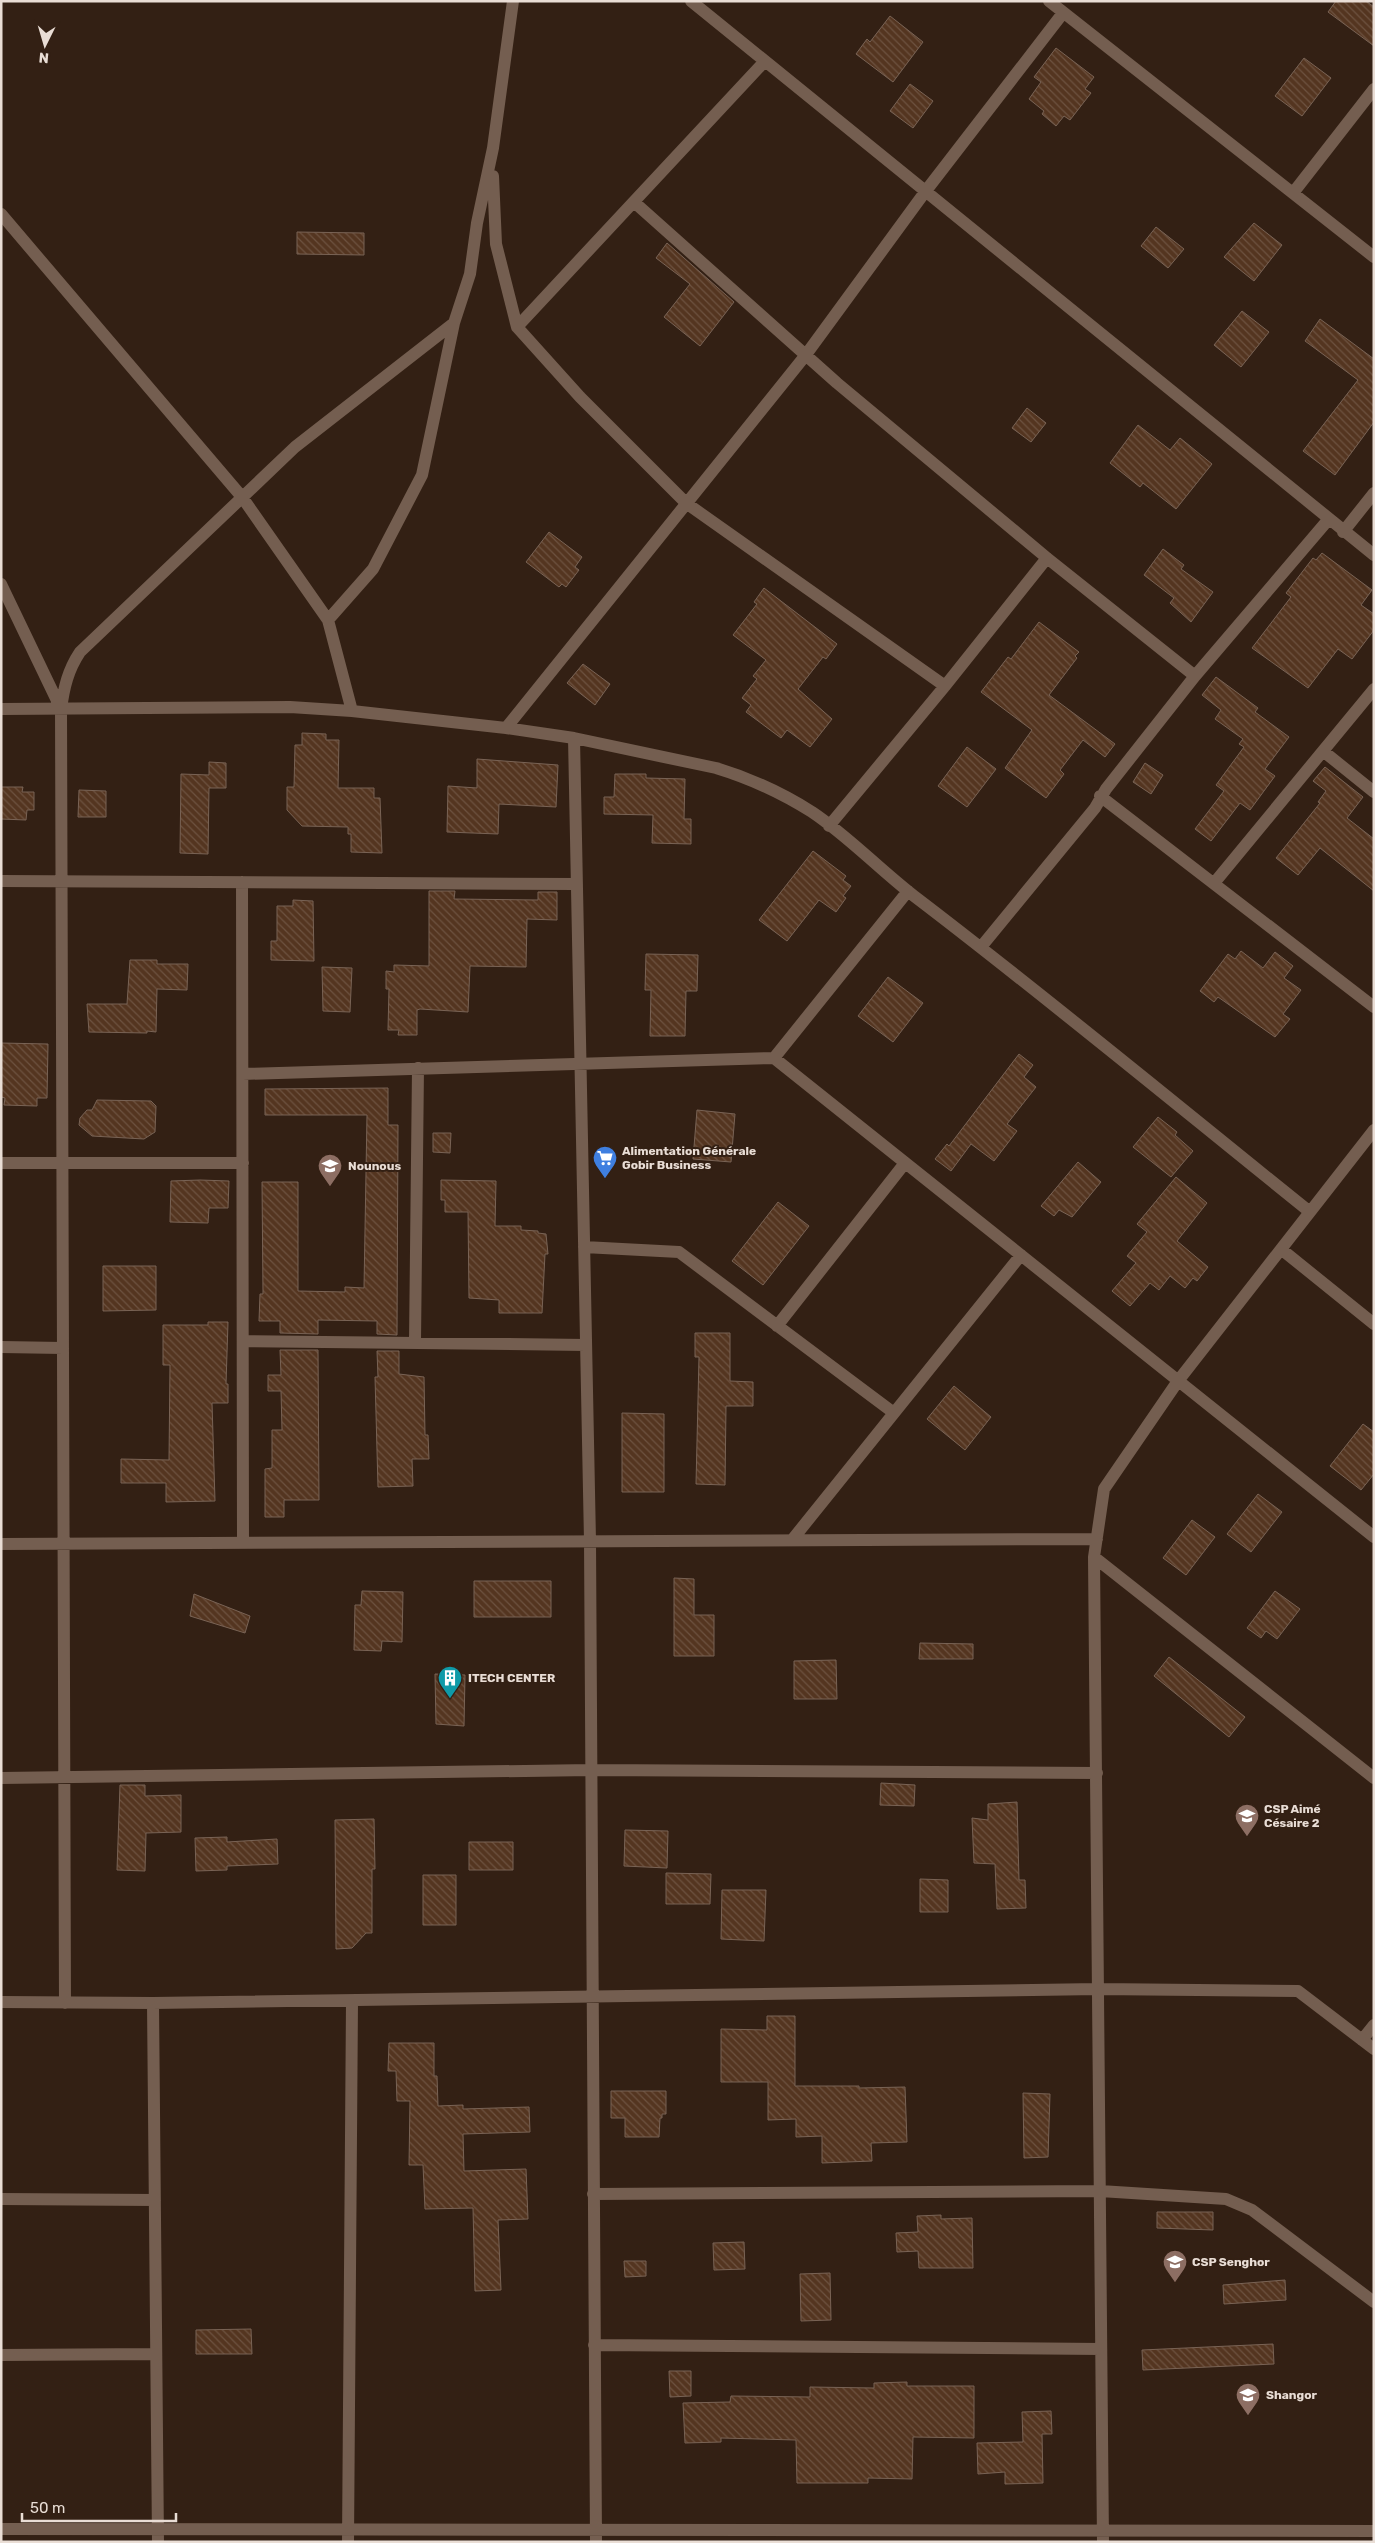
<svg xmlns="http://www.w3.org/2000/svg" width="1375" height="2543" viewBox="0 0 1375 2543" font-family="Rubik,sans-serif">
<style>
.building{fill:url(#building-back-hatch);stroke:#796355}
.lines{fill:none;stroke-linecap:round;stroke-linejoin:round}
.minor{stroke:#745e50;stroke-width:12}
.labels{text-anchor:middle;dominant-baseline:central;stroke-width:4;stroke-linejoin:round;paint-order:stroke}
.poi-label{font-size:12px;font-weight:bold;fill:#e9ddd5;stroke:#332014;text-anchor:start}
</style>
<defs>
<pattern id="building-back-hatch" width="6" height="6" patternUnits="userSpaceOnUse" patternTransform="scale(1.25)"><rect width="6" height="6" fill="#543520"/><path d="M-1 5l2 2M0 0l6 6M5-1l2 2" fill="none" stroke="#6d5240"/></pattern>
</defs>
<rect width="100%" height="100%" fill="#332014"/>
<path class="building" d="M1336 1H1366L1374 7V46L1328 12Z
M890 16 923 42 893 82 856 54 867 39 870 42Z
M1056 48 1094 77 1085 89 1091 93 1070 120 1064 116 1056 126 1042 114 1044 111 1029 99 1041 82 1034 77Z
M1304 58 1331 78 1302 116 1275 96Z
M910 84 933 101 913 128 890 111Z
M1254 223 1282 245 1254 281 1224 257Z
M1156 227 1184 249 1168 268 1141 246Z
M297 232 364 233V255L297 254Z
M667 243 734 302 700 346 664 317 690 284 656 258Z
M1242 311 1269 332 1241 367 1214 345Z
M1320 319 1374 359V422L1335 475 1303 451 1358 380 1305 341Z
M1027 408 1046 423 1031 442 1012 428Z
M1138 425 1170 450 1180 438 1212 464 1176 509 1143 483 1140 487 1110 463Z
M549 532 582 557 575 567 579 570 566 587 562 584 559 587 526 562Z
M1163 549 1184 565 1181 569 1213 592 1191 622 1170 603 1174 598 1144 575Z
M1322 553 1372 590 1361 605 1374 614V630L1352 659 1338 649 1308 688 1252 648 1291 597 1286 593 1313 558 1316 560Z
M764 588 837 644 826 659 823 657 798 689 832 719 810 747 787 730 781 738 746 712 751 705 742 698 757 679 753 676 766 660 733 635 757 604 754 602Z
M1039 622 1079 652 1075 656 1077 658 1049 695 1115 744 1105 757 1083 740 1060 770 1064 774 1046 798 1005 768 1032 730 981 692 1008 657 1011 659Z
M583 664 610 684 595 705 567 683Z
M1216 677 1258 708 1255 712 1289 737 1265 769 1275 776 1250 810 1240 803 1211 841 1195 829 1224 791 1216 785 1244 747 1239 744 1243 739 1215 719 1221 710 1202 695Z
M302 733 326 734V740H339L338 788H374V798H380L382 853 351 852V834H348V827L302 826 287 810V787H294L295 745H302Z
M967 747 996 769 967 807 938 786Z
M477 759 558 765 556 807 499 804 498 834 447 832 448 786 477 788Z
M209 762 226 763V788H209L208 854 180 853 181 774 209 775Z
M1145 763 1163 775 1151 794 1133 782Z
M1325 767 1363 797 1347 818 1374 839V891L1320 848 1298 875 1276 858 1320 803 1318 802 1326 791 1313 781Z
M615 774H646V778L685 779 684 819H691V844L652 843 653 815 604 814V797H614Z
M1 787H23L22 792H34V810H27L26 820 1 819Z
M79 790 106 791V817H78Z
M813 851 846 876 843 880 851 886 843 896 846 898 836 912 819 900 787 941 759 920Z
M429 891H455L454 899 538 900V892H557V920L527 919 526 967 470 966 468 1012 420 1009 417 1010V1035H398L399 1030H388L389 989H386V971L394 972V965L429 966Z
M293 900 313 901 314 961 271 960V941H277V906H293Z
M1241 951 1263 968 1275 952 1293 966 1284 978 1301 990 1283 1014 1290 1019 1275 1037 1218 997 1214 1002 1200 991 1228 954 1235 959Z
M646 954 698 955 697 991H686L685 1036H650L651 990H645Z
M130 960H157V964H188L187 990 157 989 156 1032 147 1031V1033L89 1032 87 1004H127Z
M322 967 352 968 350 1012 323 1011Z
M888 977 923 1003 893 1042 858 1016Z
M1 1043 48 1044 47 1098H37V1106L4 1105 5 1098 1 1097Z
M1019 1054 1033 1065 1024 1077 1036 1087 1007 1124 1017 1131 994 1161 971 1144 951 1171 935 1159 947 1144 949 1146Z
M388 1088V1125H398L397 1335 377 1334V1321L318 1320V1334L280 1333V1321H259L260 1294H263L262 1182H298V1291L345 1292V1287L364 1288 367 1115H265V1089Z
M97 1100 151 1101 156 1106 155 1132 144 1139 92 1136 79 1125 80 1118 87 1110H92Z
M697 1110 735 1114 731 1162 693 1159Z
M1158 1117 1177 1132 1175 1135 1193 1151 1171 1177 1133 1147Z
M433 1133H451L450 1153 433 1152Z
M1078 1162 1101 1182 1072 1217 1059 1210 1054 1216 1041 1206Z
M1176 1177 1207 1203 1177 1241 1208 1267 1197 1281 1193 1278 1185 1288 1170 1276 1159 1290 1150 1283 1130 1306 1112 1291 1136 1263 1127 1256 1147 1232 1137 1224Z
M200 1180 229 1181 228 1208H209L208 1223 170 1222 171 1181Z
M441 1180 496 1181 495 1226H521V1230L538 1231V1233L546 1234 548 1254H545L542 1313H499V1300L469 1298 468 1212H445V1200H441Z
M778 1202 809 1226 763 1285 732 1261Z
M103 1266H156V1310L103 1311Z
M208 1322H228L226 1384H228V1403H212L215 1501 166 1502V1483H121V1459L169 1460 170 1365H163V1325H208Z
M695 1333H730V1381L753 1382V1406H726L725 1485 696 1484 699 1357H695Z
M280 1350H318L319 1500H284V1517H265V1469L272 1468V1430H282L281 1391H268V1375H281Z
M377 1351H399V1374L424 1377 425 1435H428L429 1459H412L413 1486 378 1487 375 1377H378Z
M954 1386 991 1417 965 1450 927 1419Z
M622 1413 664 1414V1492H622Z
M1363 1424 1374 1432V1474L1361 1490 1330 1466Z
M1258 1494 1282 1512 1251 1552 1227 1534Z
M1192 1520 1215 1537 1186 1575 1163 1558Z
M674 1578 694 1579V1615H714V1656H674Z
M474 1581H551V1617H474Z
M362 1591 403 1592 402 1642 382 1641 381 1651 354 1650 355 1605H361Z
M1275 1591 1300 1609 1277 1639 1266 1631 1261 1638 1247 1628Z
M194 1594 250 1616 245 1633 190 1616Z
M920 1643 973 1644V1659H919Z
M1169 1657 1245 1717 1229 1737 1154 1676Z
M836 1660 837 1699H794V1661Z
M435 1674 465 1675 464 1726 436 1724Z
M881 1783 915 1785 914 1806 880 1805Z
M120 1785H145V1796L181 1795V1832L146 1833 145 1871 117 1870Z
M1017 1802 1019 1880H1025L1026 1908 997 1909 995 1864 974 1863 972 1818 988 1820V1804Z
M374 1819 375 1869H372V1933H366L352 1948 336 1949 335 1820Z
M625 1830 668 1831 667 1868 624 1866Z
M227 1837V1842L277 1839 278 1864 227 1866V1870L196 1871 195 1838Z
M469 1842H513V1870H469Z
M666 1873 711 1874 710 1904H666Z
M423 1875H456V1925H423Z
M920 1879 948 1880V1912H920Z
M722 1890H766L764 1941 721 1939Z
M767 2016H795V2086H859V2088L905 2087 907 2142 871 2143 872 2161 822 2163V2136L796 2137V2119L768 2120V2082H721V2029L767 2030Z
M389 2043H434V2076H437L438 2106 463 2105V2109L529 2107 530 2132 463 2134 464 2171 526 2169 528 2219 498 2220 501 2290 475 2291 473 2208 425 2209 423 2165H409L410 2101H397L396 2071H388Z
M611 2091H666V2114H662V2118H660L659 2137H625V2118H611Z
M1023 2093 1050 2094 1048 2157 1024 2158Z
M1157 2212H1213V2230L1157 2228Z
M941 2215V2219L972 2218 973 2268H919L918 2251 897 2252 896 2233 918 2232 917 2216Z
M744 2242 745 2269 714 2270 713 2243Z
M624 2261H646V2276L625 2277Z
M830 2273 831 2320 801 2321 800 2274Z
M1285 2280 1286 2300 1224 2304 1223 2285Z
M251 2329 252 2354H196V2330Z
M1273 2344 1274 2364 1143 2370 1142 2350Z
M669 2371H691V2396L670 2397Z
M907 2382V2386H974V2438L913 2437 912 2479 868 2478V2483H797L796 2440 721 2438V2442L685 2443 683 2403 730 2402 731 2396 810 2397V2387L874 2388V2383Z
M1051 2411 1052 2434H1042L1043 2483 1005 2484V2472L978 2474 977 2443 1023 2442 1022 2412Z"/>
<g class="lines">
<path class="minor" d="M691 1 1374 555
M1049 1 1374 257
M493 176 496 244 517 327 580 397 686 503 945 686
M1293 193 1374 89
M634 202 837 383 1047 558 1195 676
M1 214 242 497 328 620 352 711
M517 327 765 61
M1343 532 1374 493
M1 584 61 709
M328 620 373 569 422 475 454 323
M1 709 290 707 352 711 506 728 574 738 716 768C749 778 782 793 812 812 848 836 879 869 914 896 1048 998 1178 1106 1310 1212
M506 728 805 356 925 192 1063 13
M574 738 590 1541 596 2542
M1323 751 1374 792
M1100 796 1374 1007
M829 826 945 686 1047 558
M1 881 577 884
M242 882 243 1543
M1215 882 1374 689
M981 947 1095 808 1106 789 1195 676 1328 520
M774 1058 908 891
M243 1074 774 1058 1374 1537
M1 1163H243
M584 1247 679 1252 894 1413
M1281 1249 1374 1324
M777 1326 905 1163
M243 1341 586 1345
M415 1342 418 1068
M1 1347 63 1348
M792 1540 1021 1255
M1 1544 1097 1539
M1094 1557 1374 1778
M1 1778 592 1770 1097 1773
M1 2002 153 2003 1098 1989 1298 1991 1374 2049
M65 2003 61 709C64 687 68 670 80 652L295 447 454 323 470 274 477 223 493 148 513 1
M153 2003 158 2542
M1362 2040 1374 2025
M593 2194 1100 2191 1226 2199 1252 2210 1374 2302
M1 2199 155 2200
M594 2345 1101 2349
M1 2355 156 2354
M1 2529 1374 2531
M348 2542 352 2001
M1103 2542 1094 1557 1104 1489 1178 1381 1374 1130"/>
</g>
<defs>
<symbol id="supermarket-pin" viewBox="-11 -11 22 30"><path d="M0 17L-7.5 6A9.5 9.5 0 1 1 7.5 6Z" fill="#3f7fe0" stroke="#332014"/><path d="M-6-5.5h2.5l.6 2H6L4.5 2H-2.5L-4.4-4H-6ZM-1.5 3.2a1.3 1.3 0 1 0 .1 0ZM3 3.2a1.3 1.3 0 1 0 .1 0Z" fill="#fff"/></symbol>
<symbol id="school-pin" viewBox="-11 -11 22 30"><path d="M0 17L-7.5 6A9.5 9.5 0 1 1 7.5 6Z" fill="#8d6e63" stroke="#332014"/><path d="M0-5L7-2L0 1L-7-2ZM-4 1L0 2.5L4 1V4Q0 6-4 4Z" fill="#fff"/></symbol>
<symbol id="building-pin" viewBox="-11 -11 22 30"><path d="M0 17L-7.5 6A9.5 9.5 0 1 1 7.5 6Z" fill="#0f9aa8" stroke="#332014"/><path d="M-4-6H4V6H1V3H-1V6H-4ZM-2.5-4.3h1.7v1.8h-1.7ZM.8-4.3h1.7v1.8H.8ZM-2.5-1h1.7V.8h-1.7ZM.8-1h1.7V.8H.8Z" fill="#fff"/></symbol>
</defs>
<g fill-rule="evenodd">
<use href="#supermarket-pin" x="591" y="1144" width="28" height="38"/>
<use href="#school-pin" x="316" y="1152" width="28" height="38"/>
<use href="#building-pin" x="436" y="1664" width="28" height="38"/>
<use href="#school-pin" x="1233" y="1802" width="28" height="38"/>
<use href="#school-pin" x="1161" y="2248" width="28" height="38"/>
<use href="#school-pin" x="1234" y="2381" width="28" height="38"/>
</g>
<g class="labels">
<g class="poi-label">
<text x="622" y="1151">Alimentation Générale<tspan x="622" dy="14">Gobir Business</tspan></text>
<text x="348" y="1166">Nounous</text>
<text x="468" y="1678">ITECH CENTER</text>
<text x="1264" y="1809">CSP Aimé<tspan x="1264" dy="14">Césaire 2</tspan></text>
<text x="1192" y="2262">CSP Senghor</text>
<text x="1266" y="2395">Shangor</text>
</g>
</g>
<rect width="1375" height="2543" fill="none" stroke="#e9ddd5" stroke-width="5"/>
<g transform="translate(45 45) rotate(185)" stroke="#332014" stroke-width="4" paint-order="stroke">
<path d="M0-4L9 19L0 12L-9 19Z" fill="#e9ddd5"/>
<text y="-8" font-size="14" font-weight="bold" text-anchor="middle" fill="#e9ddd5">N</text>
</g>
<path d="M22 2513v8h154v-8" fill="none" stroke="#e9ddd5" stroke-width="2.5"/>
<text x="30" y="2513" font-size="15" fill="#e9ddd5" stroke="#332014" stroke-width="4" paint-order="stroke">50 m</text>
</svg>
